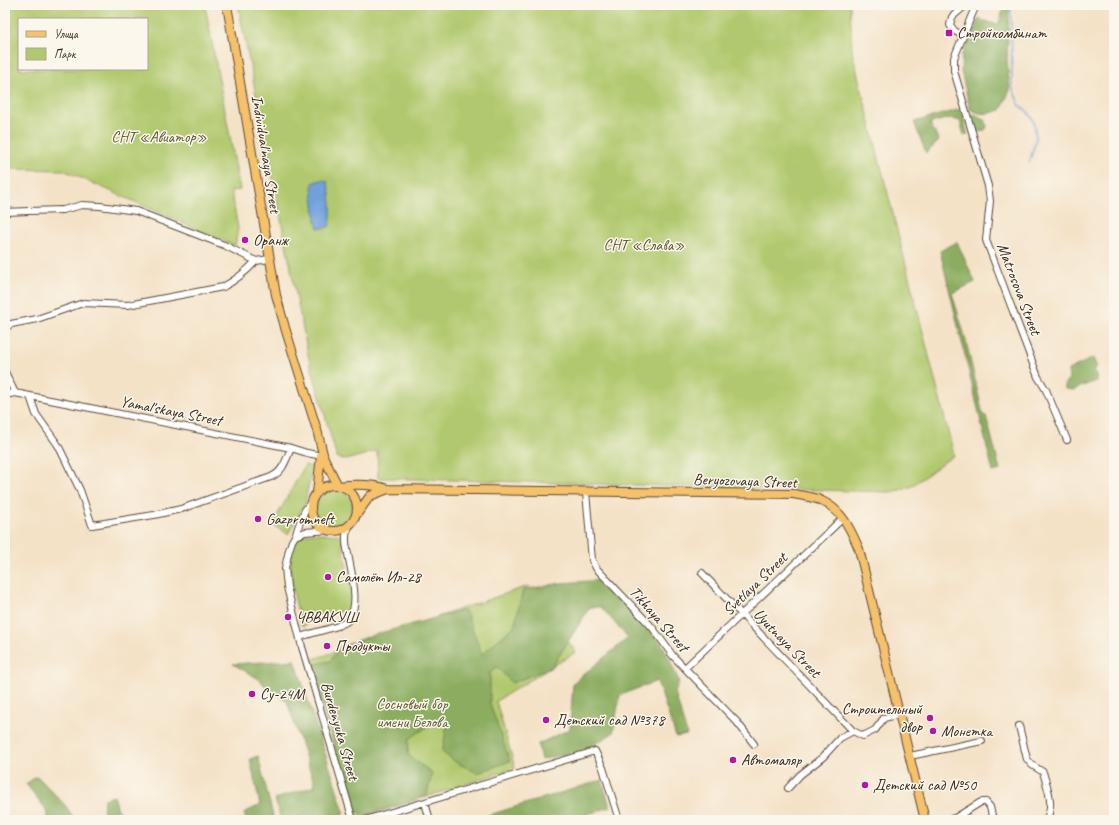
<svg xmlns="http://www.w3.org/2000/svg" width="1119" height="825" viewBox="0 0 1119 825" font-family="Caveat,sans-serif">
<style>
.green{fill:#b1c96e;stroke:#767a46;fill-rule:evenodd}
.forest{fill:#8cad61;stroke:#646c40}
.water{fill:#71a1db;stroke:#56667c}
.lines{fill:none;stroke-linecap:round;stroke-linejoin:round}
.stream{stroke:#71a1db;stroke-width:1.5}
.minor-casing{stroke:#574637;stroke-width:8}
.major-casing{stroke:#574637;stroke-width:10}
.minor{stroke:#fff;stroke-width:6}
.major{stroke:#f5c16b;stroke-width:8}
.poi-dot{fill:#b5179e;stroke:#fbf7ec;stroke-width:1.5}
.labels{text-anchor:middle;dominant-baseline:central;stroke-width:3;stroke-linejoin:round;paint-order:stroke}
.poi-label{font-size:16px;fill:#3b2a1e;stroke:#fbf7ec;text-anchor:start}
.park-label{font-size:16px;fill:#5e5a36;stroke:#fbf7ec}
.street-label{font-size:16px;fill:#3b2a1e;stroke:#fbf7ec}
</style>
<rect width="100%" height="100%" fill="#fbf7ec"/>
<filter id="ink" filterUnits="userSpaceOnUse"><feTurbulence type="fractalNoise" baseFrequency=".025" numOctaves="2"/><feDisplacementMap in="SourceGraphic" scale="8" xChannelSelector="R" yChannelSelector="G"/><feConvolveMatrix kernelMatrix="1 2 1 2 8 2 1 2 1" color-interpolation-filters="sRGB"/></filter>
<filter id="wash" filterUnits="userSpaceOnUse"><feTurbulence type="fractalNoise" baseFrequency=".012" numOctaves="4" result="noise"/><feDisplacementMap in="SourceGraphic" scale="16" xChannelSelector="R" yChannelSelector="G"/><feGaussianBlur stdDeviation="0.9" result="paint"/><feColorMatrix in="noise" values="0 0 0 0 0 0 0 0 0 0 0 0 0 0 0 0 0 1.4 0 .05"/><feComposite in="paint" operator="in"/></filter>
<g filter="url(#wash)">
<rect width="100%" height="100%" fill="#f4e2c7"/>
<path class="green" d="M5 5H205L240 190 231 191 238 228 235 246 63 170 5 169ZM19 19H147V69H19Z
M238 5H850L852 52 954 455 909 488 890 492 378 478 377 451 346 460 337 458 309 359Z
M305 465 314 468 308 487 305 504 288 534 272 525Z
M315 508a19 19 0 1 1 38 0a19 19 0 1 1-38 0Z
M314 533 342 535 343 549 353 598C352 603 350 607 345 611L310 616 305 626H302C296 605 280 551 302 536 305 534 310 534 314 533Z
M528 586 576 652 496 701 515 768 356 820 308 661Z"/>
<path class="forest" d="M1005 5 1009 8 1007 60 1010 90 1001 110C987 114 982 116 970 109L961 71 962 54 979 19 998 25Z
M961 109 968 135H964L960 121 950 118 930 123 939 141 926 153 914 122Z
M974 115 986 121 987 127 984 131 980 132 974 129 970 116Z
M957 242 975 282 952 293 965 337 983 415 986 416 1000 470 993 472 940 251Z
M1093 358 1097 367 1093 370 1098 380 1073 390 1065 389V383L1069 379 1068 370Z
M602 580 663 645 679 681 675 693 687 735 676 737 657 681 620 695 613 733 586 749 541 760 538 744 570 729 573 683 628 638 601 607H590L552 667 512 683 497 667 490 673V704L510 761 478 773 457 763 442 752 447 725 437 720 409 739 408 755 432 773 427 795 365 815 355 811 311 665 330 661 340 647 376 634 465 610 482 654 514 626 523 590 561 583Z
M295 660 344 812 340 820H281L275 799 315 786 287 701 267 688 259 679 233 664Z
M258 756 274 820H246L244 813 260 805 250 759Z
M37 776 66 806 75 820H49L45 808 26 784Z
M602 780 610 807 585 815 586 820H473Z
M114 796 121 820H103L104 799Z"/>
<path class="water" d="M321 180 327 181C331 190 333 218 329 227L323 228H318L316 222 312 187 314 182Z"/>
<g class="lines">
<path class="stream" d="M1015 5 1011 9 1012 87 1020 106 1028 112 1034 122 1036 140 1029 163"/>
</g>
</g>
<g filter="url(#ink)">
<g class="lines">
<defs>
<path id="minor" d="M976 5 954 58V71L988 186 990 201 986 240 1038 377 1046 390 1067 440
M964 33C956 34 954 31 950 25L952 17 966 5
M5 212 29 211 63 210 82 205 100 206 136 211 224 245 256 261C246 272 236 280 223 287L128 305 83 303 37 319 11 324 5 328
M256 261 269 259
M5 372 15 393
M5 395 15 393 291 448 307 453 322 456
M30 396 36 414 58 445 80 490 92 525 154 515 181 509 271 477C283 472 286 460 291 448
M586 492 592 560 596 568 652 627 673 656 737 722 754 744
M313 499 305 510 300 522 295 536 292 541 289 550 285 568 287 587 302 647 353 820
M295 536 305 532 329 530
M702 573 853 731
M300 637C312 633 325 630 338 626 340 624 344 624 346 622 364 608 348 562 346 542V535L350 524
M685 668 843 518
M1019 726 1027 759 1032 765 1043 772C1047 787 1055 805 1046 820
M910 756 982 741
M788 788 800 775 823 757 840 738 853 731 863 736 875 730 884 718 900 714
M425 803 430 820
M365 820 595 751 603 768 619 820
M947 820 955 818 981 802H986L990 807 993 820"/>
<path id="major" d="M227 5 276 295 286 331 317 430 324 458 338 486
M311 508a23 23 0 1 1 46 0a23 23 0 1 1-46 0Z
M338 486C355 484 372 484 388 489L794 494C803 496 814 497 822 501 842 510 851 530 859 549L925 820
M317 493 321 455
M357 514 370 496 388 489"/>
</defs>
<use href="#minor" class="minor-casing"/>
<use href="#major" class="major-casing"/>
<use href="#minor" class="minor"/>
<use href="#major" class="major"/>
</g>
</g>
<g class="poi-dot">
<rect x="945" y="29" width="8" height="8" rx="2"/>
<circle cx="245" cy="240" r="4"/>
<circle cx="258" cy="519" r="4"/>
<circle cx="328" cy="577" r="4"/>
<circle cx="288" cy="617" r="4"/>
<circle cx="327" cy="646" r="4"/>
<circle cx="252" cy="694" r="4"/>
<circle cx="930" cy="718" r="4"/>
<circle cx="546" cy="720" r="4"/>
<circle cx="933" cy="731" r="4"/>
<circle cx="733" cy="760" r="4"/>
<circle cx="865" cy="785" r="4"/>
</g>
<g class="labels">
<g class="poi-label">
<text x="957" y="33">Стройкомбинат</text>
<text x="253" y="240">Оранж</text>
<text x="266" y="519">Gazpromneft</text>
<text x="336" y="577">Самолёт Ил-28</text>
<text x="296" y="617">ЧВВАКУШ</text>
<text x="335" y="646">Продукты</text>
<text x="260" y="694">Су-24М</text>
<text x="922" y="709" text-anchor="end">Строительный<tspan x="922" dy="18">двор</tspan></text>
<text x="554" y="720">Детский сад №378</text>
<text x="941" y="731">Монетка</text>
<text x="741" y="760">Автомаляр</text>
<text x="873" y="785">Детский сад №50</text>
</g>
<g class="park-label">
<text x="159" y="137">СНТ «Авиатор»</text>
<text x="644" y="245">СНТ «Слава»</text>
<text x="412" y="704">Сосновый бор<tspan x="412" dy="18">имени Белова</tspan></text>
</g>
<g class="street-label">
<text transform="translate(266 154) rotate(81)">Individual'naya Street</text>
<text transform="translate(1019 289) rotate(69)">Matrosova Street</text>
<text transform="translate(171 411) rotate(11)">Yamal'skaya Street</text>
<text transform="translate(745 481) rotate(2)">Beryozovaya Street</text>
<text transform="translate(755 584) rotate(-44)">Svetlaya Street</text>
<text transform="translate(659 619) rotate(49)">Tikhaya Street</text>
<text transform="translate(787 643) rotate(46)">Uyutnaya Street</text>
<text transform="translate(340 731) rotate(74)">Burdenyuka Street</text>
</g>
</g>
<rect width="1119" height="825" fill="none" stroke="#fbf7ec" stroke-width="20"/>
<rect x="18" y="18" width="130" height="52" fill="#fbf7ec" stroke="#aea59a"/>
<rect x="26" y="31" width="20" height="6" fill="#f5c16b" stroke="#aea59a"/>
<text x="54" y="38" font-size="12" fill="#3b2a1e">Улица</text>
<rect x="26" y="48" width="20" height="12" fill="#b1c96e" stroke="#aea59a"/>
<text x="54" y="58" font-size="12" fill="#3b2a1e">Парк</text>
</svg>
